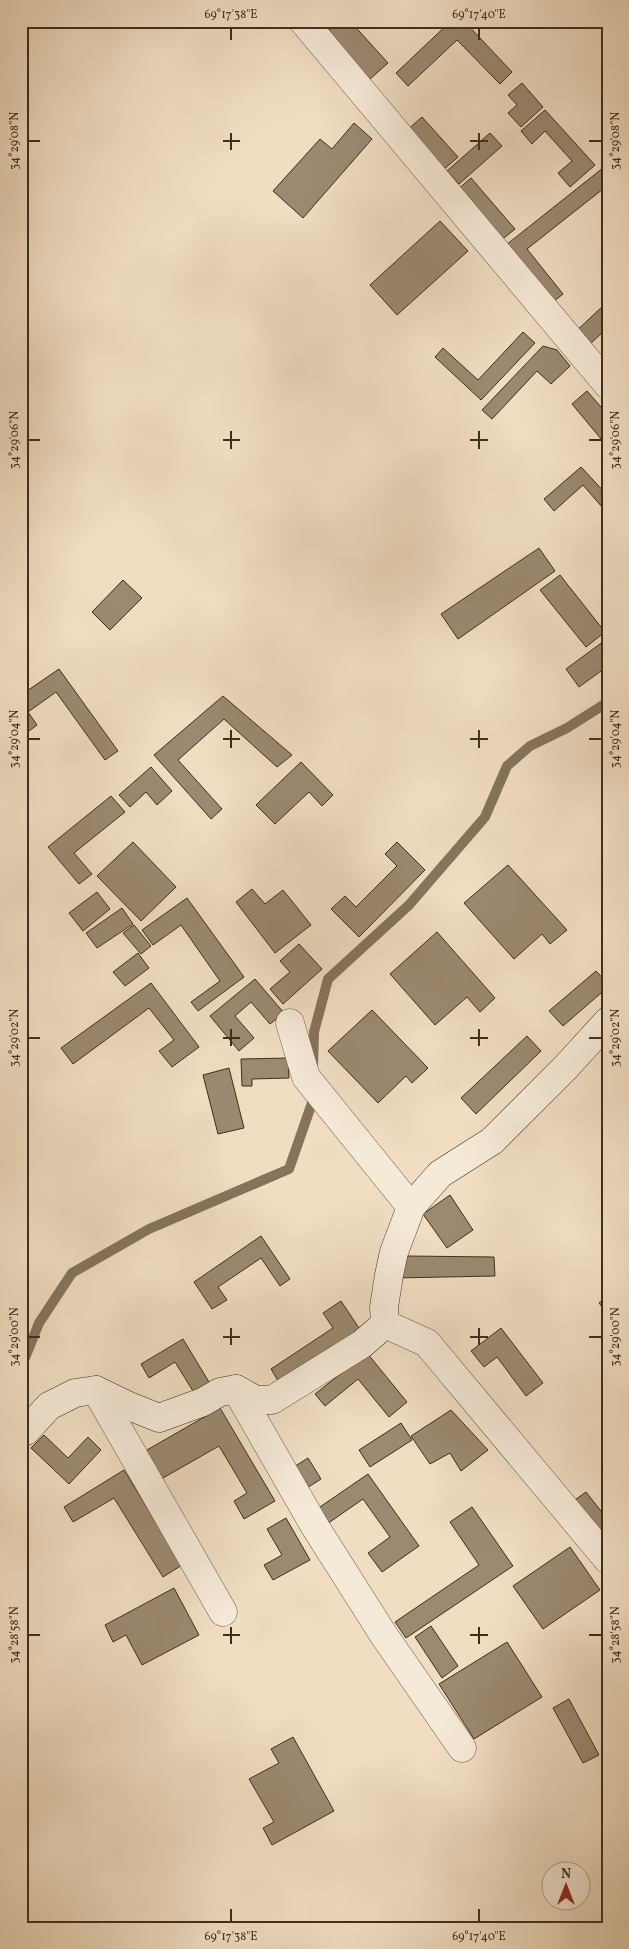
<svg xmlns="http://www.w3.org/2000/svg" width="629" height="1949" viewBox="0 0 629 1949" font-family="Vollkorn,serif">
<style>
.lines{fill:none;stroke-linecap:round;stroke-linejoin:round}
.stream{stroke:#85745c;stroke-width:10}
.building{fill:#9b8971;stroke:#3f2f19}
.street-casing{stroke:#6b5a43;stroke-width:29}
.secondary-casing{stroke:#3f2f19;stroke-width:29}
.street{stroke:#f5e9d7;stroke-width:28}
.secondary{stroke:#f5e9d7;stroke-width:28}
.ticks{fill:none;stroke:#3f2f19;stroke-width:2}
.neatline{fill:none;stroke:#3f2f19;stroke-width:2}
.ticks-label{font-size:12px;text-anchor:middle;fill:#3f2f19}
</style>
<rect width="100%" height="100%" fill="#f0ddc2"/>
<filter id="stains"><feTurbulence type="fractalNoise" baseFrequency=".004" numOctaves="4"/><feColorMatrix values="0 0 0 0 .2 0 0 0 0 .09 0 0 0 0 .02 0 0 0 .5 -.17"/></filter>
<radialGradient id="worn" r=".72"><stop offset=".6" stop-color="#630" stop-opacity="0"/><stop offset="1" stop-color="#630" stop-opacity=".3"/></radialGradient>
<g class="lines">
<path class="stream" d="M313 1067 314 1032 328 979 409 905 485 817 507 766 530 746 567 728 608 702
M21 1368 39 1323 72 1273 149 1229 289 1169 312 1103V1091"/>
</g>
<path class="building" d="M339 21H350L388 63 370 79 327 32Z
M451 21H464L512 72 500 84 457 40 408 86 396 73Z
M522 83 543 107 521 127 508 113 517 105 508 95Z
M545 110 595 165 570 187 558 173 572 161 545 131 532 144 521 131Z
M422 117 458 157 442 171 406 131Z
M354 123 372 139 303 218 273 191 320 139 332 149Z
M490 133 502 146 459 184 447 171Z
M608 164V185L527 249 563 294 547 307 501 249Z
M471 178 515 229 499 242 455 192Z
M440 221 468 251 397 315 370 285Z
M603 306 608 310V327L586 348 573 334Z
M523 332 535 343 481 400 435 357 443 348 478 380Z
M543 346 557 350 570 366 551 384 537 371 492 419 482 410Z
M587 391 608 415 607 446 572 404Z
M581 467 608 496V502L602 507 583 485 554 511 544 499Z
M539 548 555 571 458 639 441 614Z
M560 575 605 632 586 647 540 590Z
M123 580 142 598 110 630 92 612Z
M608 638V666L579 687 566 669Z
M59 669 118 751 105 760 56 692 28 712 37 725 21 737V695Z
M223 696 292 755 277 767 224 719 178 760 222 809 211 819 154 755Z
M301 762 333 795 322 806 309 792 275 824 256 805Z
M151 767 172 791 157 805 146 792 130 807 119 795Z
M111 796 125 812 74 853 92 874 79 884 48 847Z
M133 842 176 887 141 921 97 876Z
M397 842 425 870 359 937 331 909 345 896 356 907 397 866 385 854Z
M508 865 567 930 550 944 542 934 514 959 464 903Z
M252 889 265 904 283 890 311 925 275 953 236 902Z
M97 892 110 909 83 931 69 913Z
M187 898 244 977 198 1011 191 1002 220 981 181 925 153 945 142 930Z
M122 908 133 924 97 948 86 933Z
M134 925 151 946 141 954 123 933Z
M437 932 495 998 480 1012 467 997 435 1025 390 974Z
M299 944 322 969 283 1004 270 989 290 972 280 961Z
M138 953 149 968 125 986 113 972Z
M596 971 608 984V987L563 1026 549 1011Z
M255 979 284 1013 270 1024 251 1002 235 1016 254 1038 239 1051 210 1016Z
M151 983 199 1047 172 1067 159 1051 174 1040 149 1008 73 1064 61 1048Z
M372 1010 428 1068 412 1083 406 1076 378 1103 328 1051Z
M527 1036 541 1051 476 1114 461 1098Z
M288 1058 289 1078 252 1079V1086H242L241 1059Z
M229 1068 244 1128 218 1134 203 1075Z
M450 1195 473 1230 447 1248 423 1214Z
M261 1236 290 1279 280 1286 261 1258 218 1287 227 1300 212 1309 194 1282Z
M408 1256 494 1257 495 1276 395 1278Z
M608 1296V1314L599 1303Z
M341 1301 361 1331 280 1384 271 1369 333 1328 323 1313Z
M501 1328 543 1383 526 1396 497 1357 484 1367 471 1351Z
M183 1339 212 1387 196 1396 175 1362 149 1378 141 1364Z
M367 1353 407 1402 389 1417 358 1379 325 1406 315 1394Z
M220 1408 275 1501 244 1519 234 1501 247 1493 219 1446 156 1482 140 1454Z
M451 1410 488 1450 461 1471 450 1453 430 1464 411 1436Z
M401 1423 412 1440 370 1467 359 1450Z
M44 1435 68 1458 88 1437 101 1450 69 1484 31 1448Z
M308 1458 321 1479 302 1491 289 1470Z
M124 1470 182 1565 163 1577 114 1498 73 1522 64 1507Z
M368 1474 419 1546 382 1572 368 1553 390 1537 363 1499 327 1524 317 1509Z
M586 1492 608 1520V1556L568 1505Z
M472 1507 513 1566 406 1638 395 1622 479 1565 450 1522Z
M286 1518 310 1560 273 1580 264 1565 282 1555 267 1529Z
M570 1547 600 1590 543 1629 513 1586Z
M174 1588 199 1635 142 1665 126 1635 113 1642 105 1625Z
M431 1626 458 1666 442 1678 415 1637Z
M507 1642 542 1697 474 1739 439 1684Z
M569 1699 599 1755 583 1763 553 1708Z
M293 1737 334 1811 272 1845 263 1828 274 1822 249 1779 279 1763 271 1749Z"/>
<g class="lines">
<defs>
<path id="street" d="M303 21 608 385
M290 1023 306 1077 411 1207
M385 1324 427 1343 608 1560
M236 1389 314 1525 383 1634 462 1748
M96 1390 223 1612"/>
<path id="secondary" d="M21 1433 26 1431 49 1406 75 1393 96 1390 129 1406 159 1418 203 1402 220 1392 236 1389 256 1400H272L362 1344 385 1324 384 1307 389 1275 394 1252 411 1207 440 1174 492 1141 566 1067 608 1021"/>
</defs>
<use href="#street" class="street-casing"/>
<use href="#secondary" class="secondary-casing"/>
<use href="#street" class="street"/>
<use href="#secondary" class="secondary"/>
</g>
<path class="ticks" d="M231 28V40M479 28V40M231 133V150M479 133V150M28 141H40M223 141H240M470 141H488M589 141H602M231 431V449M479 431V449M28 440H40M223 440H240M470 440H488M589 440H602M231 730V748M479 730V748M28 739H40M223 739H240M470 739H488M589 739H602M231 1029V1046M479 1029V1046M28 1038H40M223 1038H240M470 1038H488M589 1038H602M231 1328V1345M479 1328V1345M28 1337H40M223 1337H240M470 1337H488M589 1337H602M231 1627V1644M479 1627V1644M28 1635H40M223 1635H240M470 1635H488M589 1635H602M231 1909V1922M479 1909V1922"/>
<rect width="629" height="1949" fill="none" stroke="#f0ddc2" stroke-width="55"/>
<g transform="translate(566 1886)"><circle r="24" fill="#f5e9d7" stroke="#ac9f8b"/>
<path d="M0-4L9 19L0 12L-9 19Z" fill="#8f2418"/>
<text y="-8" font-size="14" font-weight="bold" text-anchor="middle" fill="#3f2f19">N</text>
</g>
<rect x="28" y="28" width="574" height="1894" class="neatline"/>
<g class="ticks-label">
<text x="231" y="18">69°17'38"E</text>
<text x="479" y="18">69°17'40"E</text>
<text transform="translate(14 141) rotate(-90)" y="4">34°29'08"N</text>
<text transform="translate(615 141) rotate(-90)" y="4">34°29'08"N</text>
<text transform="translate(14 440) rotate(-90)" y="4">34°29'06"N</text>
<text transform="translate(615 440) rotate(-90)" y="4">34°29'06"N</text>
<text transform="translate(14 739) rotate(-90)" y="4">34°29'04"N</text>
<text transform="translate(615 739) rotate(-90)" y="4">34°29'04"N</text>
<text transform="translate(14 1038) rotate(-90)" y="4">34°29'02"N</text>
<text transform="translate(615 1038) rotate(-90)" y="4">34°29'02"N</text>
<text transform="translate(14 1337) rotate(-90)" y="4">34°29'00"N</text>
<text transform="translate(615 1337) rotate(-90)" y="4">34°29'00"N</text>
<text transform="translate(14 1635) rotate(-90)" y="4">34°28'58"N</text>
<text transform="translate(615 1635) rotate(-90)" y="4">34°28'58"N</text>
<text x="231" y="1940">69°17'38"E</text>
<text x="479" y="1940">69°17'40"E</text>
</g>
<rect width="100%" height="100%" filter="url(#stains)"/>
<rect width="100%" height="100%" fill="url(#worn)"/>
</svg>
